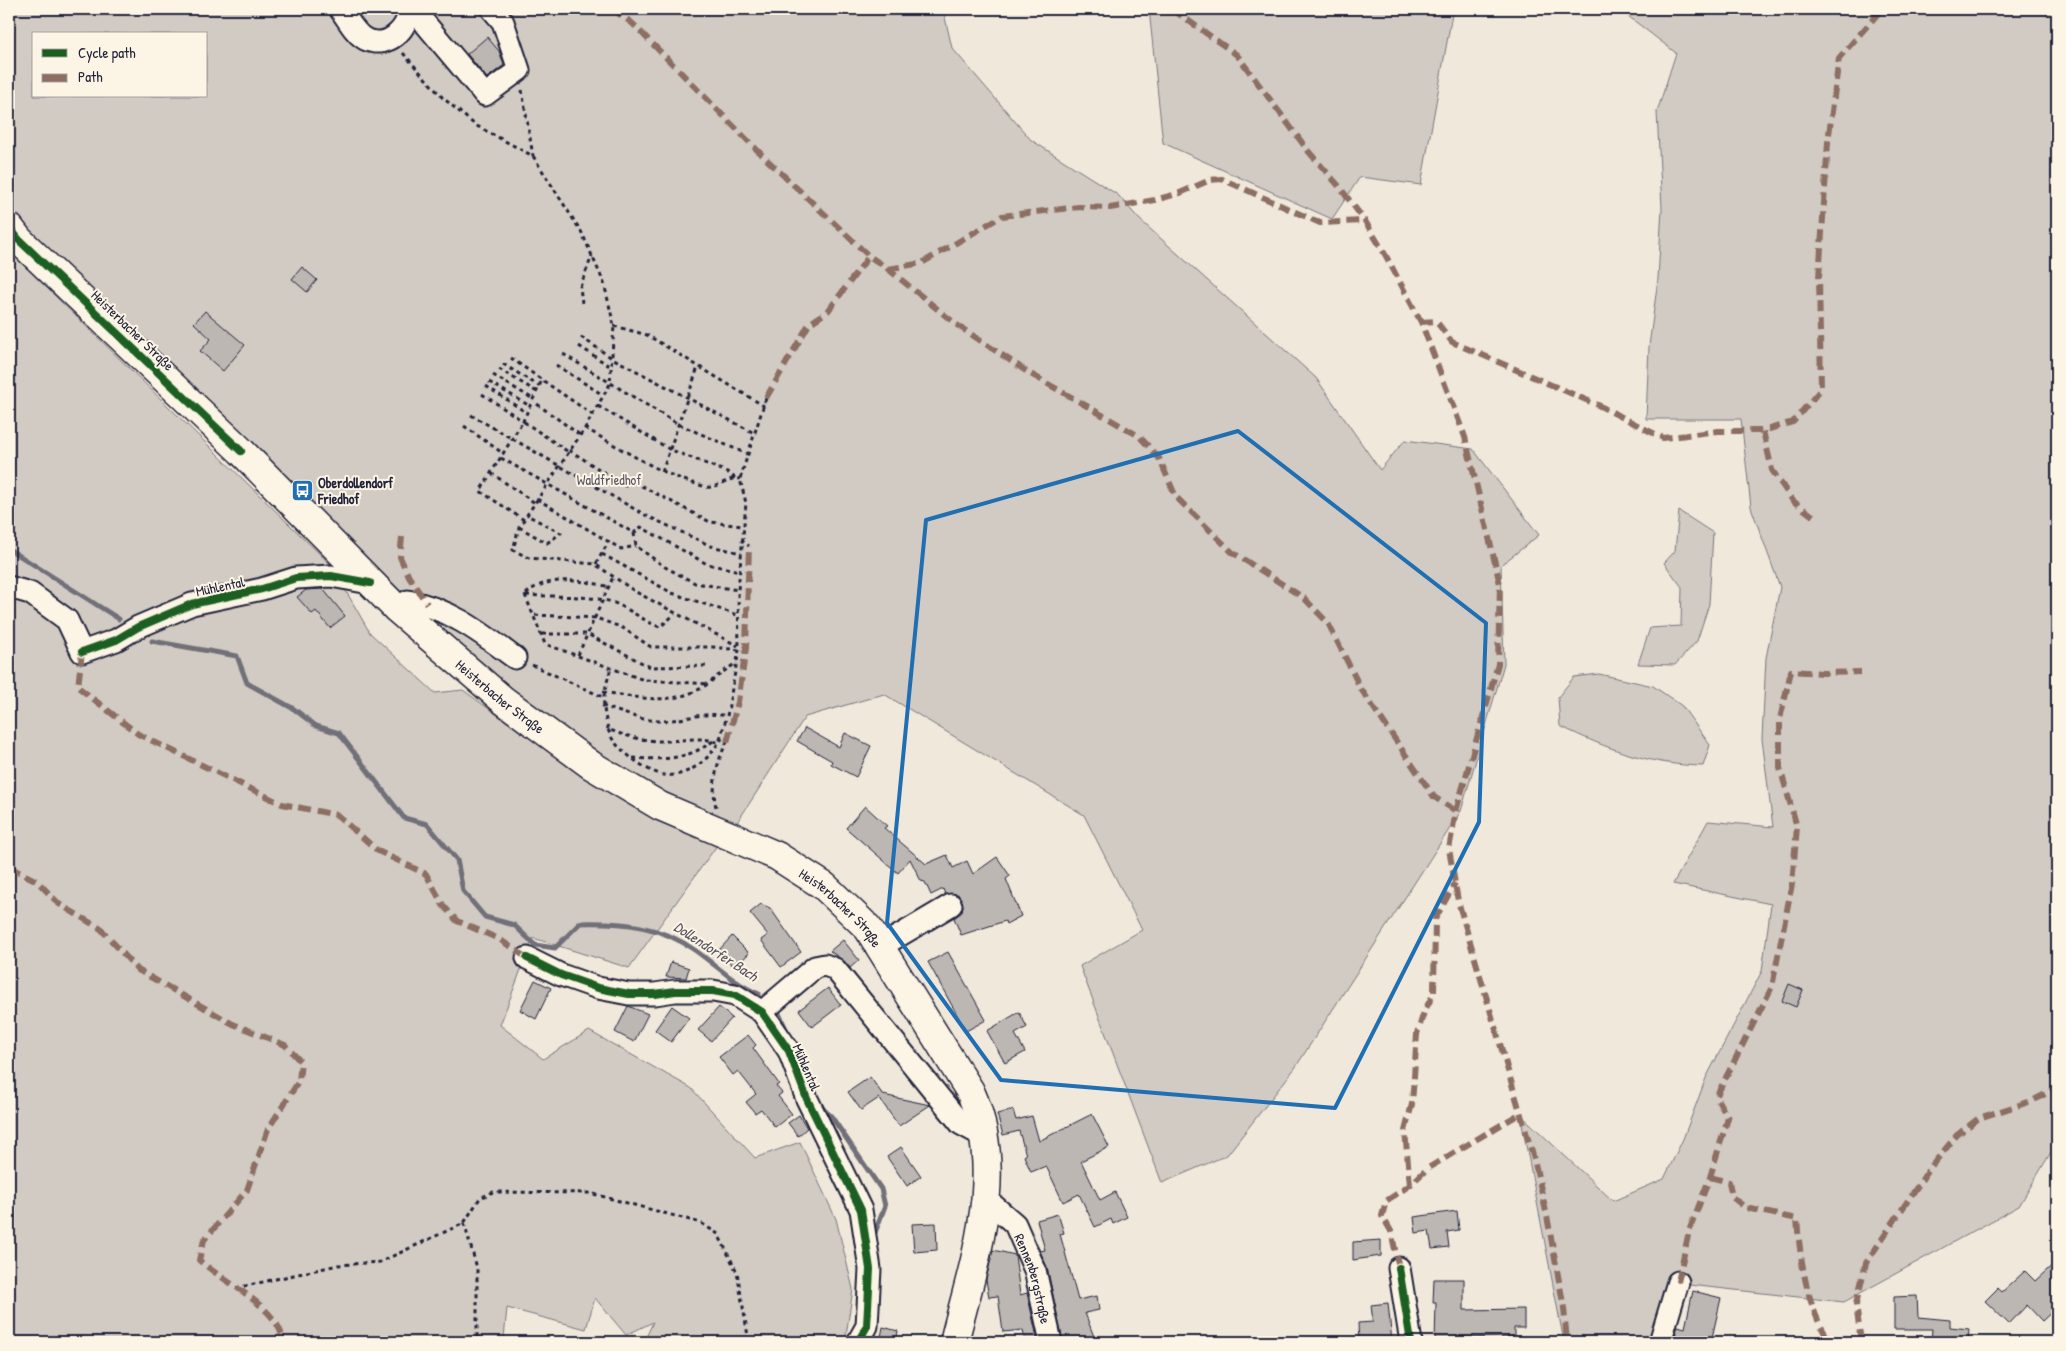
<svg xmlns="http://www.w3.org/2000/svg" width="2066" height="1351" viewBox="0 0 2066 1351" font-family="'Patrick Hand',sans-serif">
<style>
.green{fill:#d1cbc3;stroke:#7a767f;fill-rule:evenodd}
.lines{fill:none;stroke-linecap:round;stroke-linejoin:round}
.stream{stroke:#716f79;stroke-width:5}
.building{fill:#bcb7b3;stroke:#22223b}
.minor-casing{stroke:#22223b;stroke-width:25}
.major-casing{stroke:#22223b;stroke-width:31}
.path{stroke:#22223b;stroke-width:3;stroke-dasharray:4 4;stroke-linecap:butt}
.minor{stroke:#fcf5e5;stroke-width:21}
.major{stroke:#fcf5e5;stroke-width:28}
.quiet{stroke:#8d6e63;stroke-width:6;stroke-dasharray:12 6;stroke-linecap:butt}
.cycleway-casing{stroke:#fcf5e5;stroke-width:11}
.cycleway{stroke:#1b5e20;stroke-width:8}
.marked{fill:none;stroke:#1f6fb2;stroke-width:4;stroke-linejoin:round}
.labels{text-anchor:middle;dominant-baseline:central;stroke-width:4;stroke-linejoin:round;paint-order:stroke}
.street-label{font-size:14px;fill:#22223b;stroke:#fcf5e5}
.park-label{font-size:14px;fill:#575564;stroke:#fcf5e5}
.poi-label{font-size:14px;font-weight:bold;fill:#22223b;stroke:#fcf5e5;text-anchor:start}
.water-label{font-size:15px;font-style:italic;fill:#575564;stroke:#fcf5e5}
</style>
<rect width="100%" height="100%" fill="#efe8db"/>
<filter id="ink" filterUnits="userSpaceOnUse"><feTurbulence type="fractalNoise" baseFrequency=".02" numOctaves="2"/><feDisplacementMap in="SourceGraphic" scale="10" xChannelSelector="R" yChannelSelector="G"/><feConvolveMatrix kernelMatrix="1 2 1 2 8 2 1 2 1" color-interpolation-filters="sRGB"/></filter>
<g filter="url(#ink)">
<path class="green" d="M9 9H943L952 48 1031 140 1118 195 1139 219 1316 378 1380 470 1405 440 1473 449 1539 535 1501 565 1504 664 1461 811 1295 1068 1227 1155 1162 1183 1080 966 1142 930 1084 815 884 694 805 717 731 832 663 802 463 661 145 348 9 209ZM34 34H206V96H34Z
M1149 9H1453L1421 185 1360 177 1332 219 1163 143Z
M1619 9H2057V1142L2019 1206 1844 1302 1680 1284 1660 1342H1564L1520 1114 1613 1201 1664 1179 1683 1139 1706 1078 1762 971 1771 904 1673 884 1708 821 1773 827 1762 739 1766 658 1780 587 1751 507 1741 419H1646L1649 346 1658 279 1662 208 1657 112 1676 53Z
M9 251 331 565 370 633 435 693 463 690 526 736 718 844 629 968 533 938 500 1025 543 1059 589 1031 691 1088 755 1158 800 1142 836 1219 853 1289 845 1342H644L653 1322 626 1335 595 1298 586 1329 507 1308 504 1338 510 1342H9Z
M1679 511 1713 533 1709 604 1697 641 1675 665 1638 664 1650 628 1681 626 1682 587 1664 563 1675 551Z
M1599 674 1653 686 1682 706 1710 745 1703 766C1650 765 1607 749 1560 726L1558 697 1574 677Z"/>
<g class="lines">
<path class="stream" d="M9 549 119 619
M152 641 237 656 247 683 294 709 316 726 339 733 404 818 427 824 457 860 463 891 485 917 514 925 535 945 555 948 580 923C623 922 660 925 696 951 717 966 735 984 759 994
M776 1007 787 1031
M821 1107 831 1116 881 1189 885 1206 873 1238"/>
</g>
<path class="building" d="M487 37 499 51 504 65 487 78 467 54Z
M302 267 317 280 307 292 292 279Z
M205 311 245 345 223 371 200 351 211 339 194 323Z
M323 589 345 616 330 628 316 611 312 614 297 597 306 590Z
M805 728 839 747 845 733 871 746 856 777 831 764 832 761 797 741Z
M865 806 887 826 884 828 926 864 947 855 953 868 967 861 973 874 997 857 1010 876 1006 879 1021 916 1006 924 1005 921 961 935 954 918 962 912 963 905 958 894H945L943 889 931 895 925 882 921 881 910 859 898 873 846 828Z
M761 904 770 908 801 952 781 967 761 940 768 935 750 913Z
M732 936 749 953 735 968 718 951Z
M843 940 859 960 850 968 844 961 830 951Z
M948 952 986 1020 966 1031 928 962Z
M671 962 689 968 686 978 666 977Z
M535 980 551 988 536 1019 520 1010Z
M1789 984 1803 990 1796 1007 1782 1001Z
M828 988 841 1005 812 1027 799 1010Z
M628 1006 648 1014 634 1042 615 1032Z
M672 1006 689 1018 671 1042 655 1030Z
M719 1007 732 1018 711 1041 698 1030Z
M1019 1012 1027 1027 1015 1034 1025 1052 1005 1063 987 1031Z
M748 1035 756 1045 753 1048 779 1084 776 1086 782 1093 778 1096 792 1114 775 1127 761 1109 755 1113 746 1102 756 1094 738 1071 733 1075 719 1057Z
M870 1077 883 1095 930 1105 899 1126 879 1098 861 1110 848 1092Z
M1013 1110 1016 1120 1032 1116 1039 1141 1092 1114 1109 1147 1081 1161 1100 1200 1115 1192 1127 1217 1113 1224 1111 1219 1095 1227 1079 1194 1063 1202 1046 1166 1031 1172 1024 1156 1026 1155 1019 1131 1003 1135 997 1114Z
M799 1115 807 1128 798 1136 788 1123Z
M901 1147 921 1176 907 1186 887 1157Z
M1457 1211 1459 1230 1447 1232 1449 1247 1432 1249 1429 1231 1416 1233 1414 1217Z
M1058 1214 1064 1233 1060 1234 1078 1300 1097 1296 1099 1310 1085 1313 1096 1342H1063L1047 1267 1040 1251 1045 1250 1037 1220Z
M936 1223 937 1250 914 1252 912 1224Z
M1381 1240V1256L1353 1260V1242Z
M993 1250 1015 1255 1020 1295 1027 1293 1038 1342H1025L1023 1330 1003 1332 998 1296 989 1297 986 1280Z
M2057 1261V1307L2042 1321 2027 1305 2009 1324 1985 1301 1998 1288 2002 1292 2025 1271 2035 1281Z
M1434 1279H1464V1310L1524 1309V1328H1514V1337L1462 1338V1342H1435L1436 1303H1433Z
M1693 1291 1721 1298 1711 1342H1673L1678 1326 1685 1328Z
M1917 1296 1918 1317 1950 1320V1327L1969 1329 1968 1342H1931L1932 1329H1894V1297Z
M1388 1303 1392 1342H1359L1358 1323 1373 1322 1371 1305Z
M883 1327 898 1331 896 1342H880Z"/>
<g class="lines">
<defs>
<g id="minor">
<path d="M340 9C347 18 355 34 365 39 388 50 408 29 409 9"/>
<path d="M413 9 485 95 519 70 503 22 492 9"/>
<path d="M9 587 30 593 67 620 82 652 116 640 138 627 192 604 262 589 296 578 331 576 370 583"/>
<path d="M397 609 408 601C451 609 481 633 515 658"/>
<path d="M880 947 951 905"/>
<path d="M527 958 561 975 598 988 629 994H655L675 991H713L735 995 762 1012 789 1051 807 1099 861 1210 870 1269 867 1326 858 1342"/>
<path d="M762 1012 815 967 825 965 835 969 961 1124 985 1137"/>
<path id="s1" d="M986 1199 1015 1224 1035 1270 1051 1342"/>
<path d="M1399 1268 1411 1342"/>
<path d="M1660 1342 1678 1282"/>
</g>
<g id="major">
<path id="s2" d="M9 227 19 240 241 451 397 609 503 700 591 765 660 806 777 856 824 886 868 928 970 1091C1007 1172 974 1261 954 1342"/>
</g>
</defs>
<use href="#minor" class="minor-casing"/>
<use href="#major" class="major-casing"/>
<path class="path" d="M403 53 442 97 475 125 533 156 582 233 604 283 614 326 610 384 585 428 519 527 513 550 529 558 595 564 636 592 738 646
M522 90 533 156
M582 303 580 287 592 256
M614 326 647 335 764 406
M581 337 612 358 756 434
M579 346 611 367
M563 354 678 424 747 454
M511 358 542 380
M503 364 539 386
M556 365 603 395
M499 369 537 392
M493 375 533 399
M489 382 530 406
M486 386 527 413
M482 394 523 421 542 380 593 415
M537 404 580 435
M598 406 669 449 727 472 735 478
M471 415 645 515 711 546 741 553
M464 426 504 454
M585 428C624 450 662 476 707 487 718 489 728 476 740 479
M569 450 627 487 630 481 638 484 710 522 743 526
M501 458 634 533 641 527 707 564 740 571
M662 472 698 367
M491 473 535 503
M537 499 621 549 636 546
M524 520 480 491 523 421 567 451
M519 527 547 543 561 533 527 515
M634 533 636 546 665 567 695 583 738 590
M741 540 749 546
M602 554 672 593 737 615
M596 564 609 541
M526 594C544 575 586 580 609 587
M525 595 545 644 644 680 708 684
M526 595C551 597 579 595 604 600 625 604 640 620 660 627L675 614
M535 615 596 618 623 628 651 647H713L739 650
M542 634H587L650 667 707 666
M578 655 614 575
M532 665 603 697
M603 692C639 698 677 707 709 683 718 676 726 669 737 663
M602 706C622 712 641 721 662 721 686 720 702 711 727 716
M608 729C601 700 603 696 611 668
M720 739 727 716 739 650 738 590 746 503 740 479 766 398
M633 758C665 760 687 760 713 741
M716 807C711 787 717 760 727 742L720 739C711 760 683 781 660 774 649 771 638 763 629 756 619 747 612 742 608 729 627 737 648 742 669 741 688 740 701 736 719 743
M464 1223 477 1268V1342
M236 1288 338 1265 380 1262 464 1223 480 1198 493 1192 590 1193 701 1223 718 1234 737 1272 749 1342"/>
<use href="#minor" class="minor"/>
<use href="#major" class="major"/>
<path class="quiet" d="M612 9 632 23 765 158 869 256 888 269 957 325 1029 373 1139 436 1159 458 1176 497 1232 552 1304 598 1328 623 1361 689 1434 797 1456 811
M1172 9 1237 55 1309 152 1338 185 1365 221 1386 256 1421 322 1465 437 1500 584 1498 664 1456 811 1449 849 1458 901 1534 1159 1547 1216 1564 1308 1567 1342
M888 269 922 263 1002 216 1079 207 1110 208 1155 200 1180 193 1210 180 1222 179 1320 223 1365 221
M1421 322 1436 321 1452 342 1598 405 1663 438 1718 431H1763
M766 398 809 324 828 311 869 256
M1813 516 1793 501 1772 470 1763 431 1793 422 1821 389 1819 278 1828 142 1839 58 1882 9
M402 537 400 557 409 577 427 604
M82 652 78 687 138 734 282 804 337 815 378 851 426 874 443 905 457 921 499 939 527 958
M727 742 738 702 746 648 749 546
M9 867 37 881 59 904 101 929 138 970 233 1024 285 1045 301 1062 299 1081 268 1129 247 1190 204 1240 199 1260C223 1282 281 1308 283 1342
M1710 1177 1729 1182 1732 1197 1746 1208 1797 1219C1800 1257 1807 1312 1831 1342
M1410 1185 1405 1131 1412 1104 1417 1034 1424 1012 1434 993 1435 919 1455 883
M1399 1268 1391 1231 1382 1216 1386 1201 1410 1185 1428 1168 1521 1113
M1678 1282 1689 1231 1710 1177 1728 1118 1716 1097 1772 987 1792 884 1797 827 1780 768V719L1791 671 1823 673 1861 672
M1861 1342 1856 1304 1866 1263 1929 1169 1957 1135 1979 1118 2032 1101 2057 1088"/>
<defs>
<path id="cycleway" d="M9 227 19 240 241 451
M82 652 116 640 138 627 192 604 262 589 296 578 331 576 370 583
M527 958 561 975 598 988 629 994H655L675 991H713L735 995 762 1012 789 1051 807 1099 861 1210 870 1269 867 1326 858 1342
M1399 1268 1411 1342"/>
</defs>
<use href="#cycleway" class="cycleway-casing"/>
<use href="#cycleway" class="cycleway"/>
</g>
</g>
<path class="marked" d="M1238 431 1486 623 1479 822 1335 1108 1001 1080 887 923 926 520Z"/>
<defs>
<symbol id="bus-square" viewBox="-11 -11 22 22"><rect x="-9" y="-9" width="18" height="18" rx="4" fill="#1f6fb2" stroke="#fcf5e5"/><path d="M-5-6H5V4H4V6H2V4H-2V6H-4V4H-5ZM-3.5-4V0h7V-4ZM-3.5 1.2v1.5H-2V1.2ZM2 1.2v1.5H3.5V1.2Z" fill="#fff"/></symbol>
</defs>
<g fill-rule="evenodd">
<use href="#bus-square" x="290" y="478" width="25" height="25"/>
</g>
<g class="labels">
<g class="street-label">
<text transform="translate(133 330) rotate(44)">Heisterbacher Straße</text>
<text transform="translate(220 586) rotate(-12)">Mühlental</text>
<text stroke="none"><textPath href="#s2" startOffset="680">Heisterbacher Straße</textPath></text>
<text stroke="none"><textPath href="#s2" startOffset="1084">Heisterbacher Straße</textPath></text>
<text transform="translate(807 1067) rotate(67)">Mühlental</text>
<text stroke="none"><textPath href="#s1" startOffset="96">Rennenbergstraße</textPath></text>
</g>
<g class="park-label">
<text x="609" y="479">Waldfriedhof</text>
</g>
<g class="poi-label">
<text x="318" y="482">Oberdollendorf<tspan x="318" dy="16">Friedhof</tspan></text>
</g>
<g class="water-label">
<text transform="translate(716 951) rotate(33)">Dollendorfer Bach</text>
</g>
</g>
<rect width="2066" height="1351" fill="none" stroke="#fcf5e5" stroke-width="30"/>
<rect x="15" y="15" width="2036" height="1321" fill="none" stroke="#22223b" stroke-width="2" filter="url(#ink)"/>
<rect x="32" y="32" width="175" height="65" fill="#fcf5e5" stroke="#a5a1a1"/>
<rect x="42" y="49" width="25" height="8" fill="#1b5e20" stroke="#a5a1a1"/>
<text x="78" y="58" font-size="15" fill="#22223b">Cycle path</text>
<rect x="42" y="74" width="25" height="8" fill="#8d6e63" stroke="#a5a1a1"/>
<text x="78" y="82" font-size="15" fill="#22223b">Path</text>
</svg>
